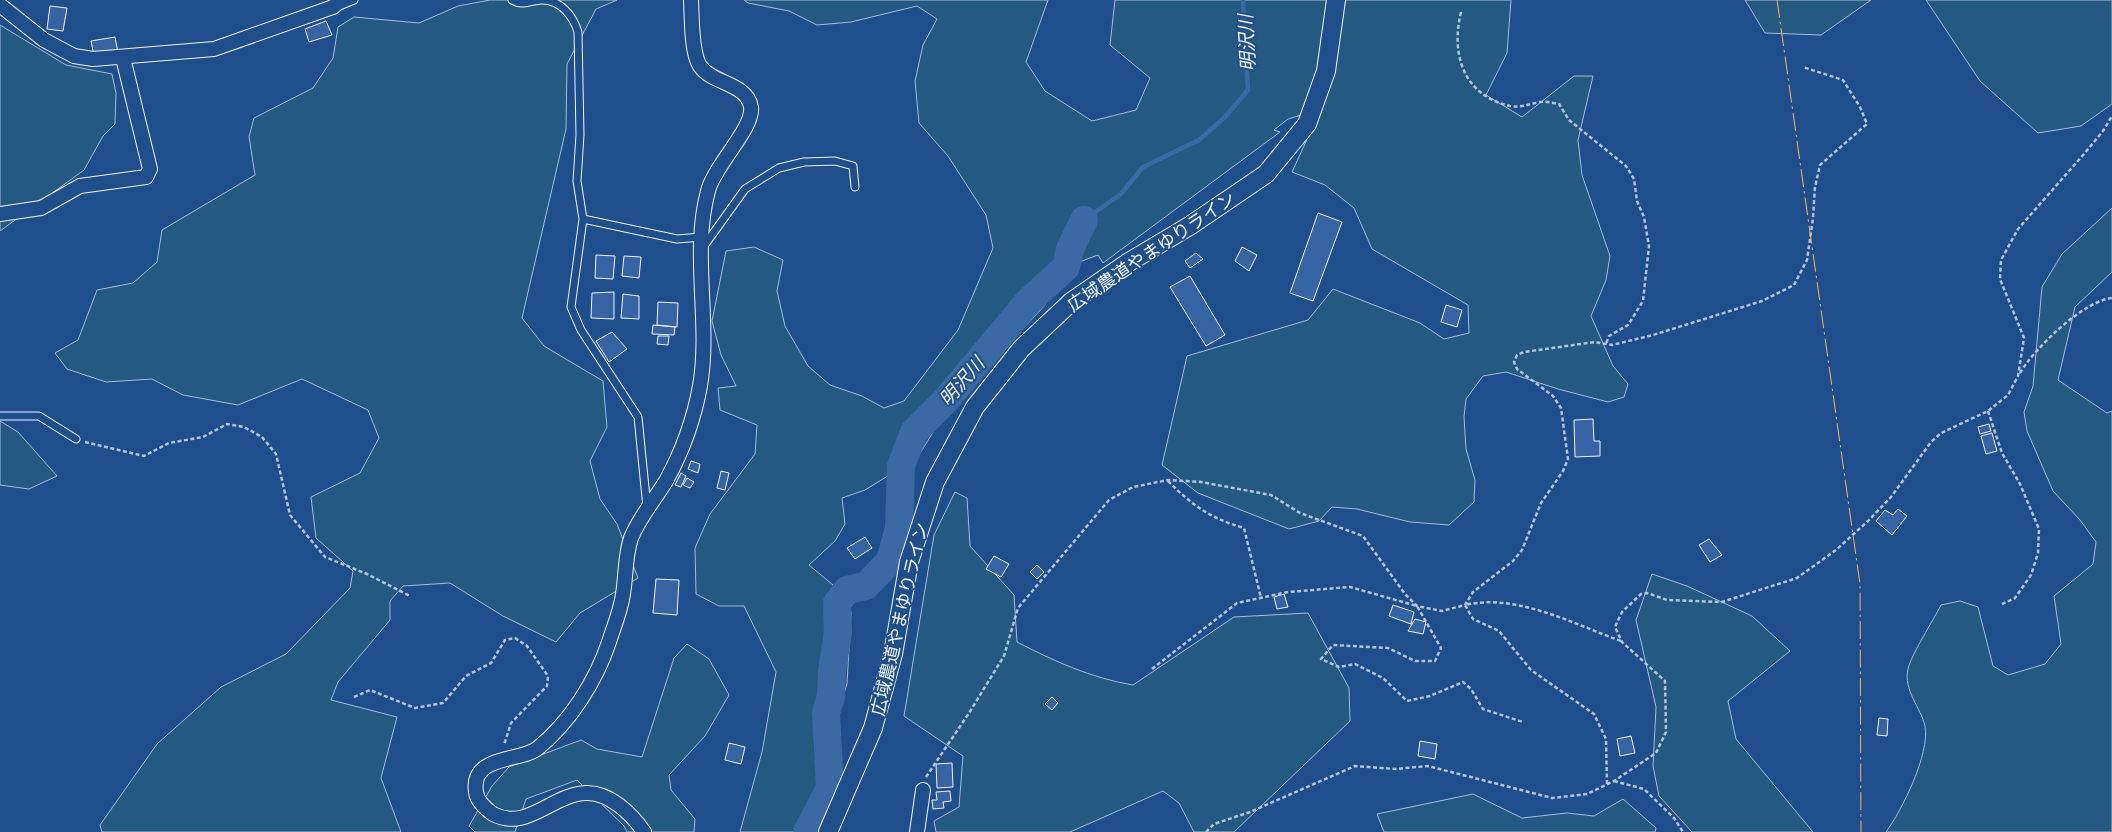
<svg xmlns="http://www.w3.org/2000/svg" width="2112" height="832" viewBox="0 0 2112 832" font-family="Lato,'Noto Sans JP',sans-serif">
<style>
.green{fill:#245a82;stroke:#a8bbd7}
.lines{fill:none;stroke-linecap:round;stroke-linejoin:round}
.stream{stroke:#3b69a3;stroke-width:4.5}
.river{stroke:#3b69a3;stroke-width:28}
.building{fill:#3563a3;stroke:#f2f6ff}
.service-casing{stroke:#f2f6ff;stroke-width:9}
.minor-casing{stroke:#f2f6ff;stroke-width:16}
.tertiary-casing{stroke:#f2f6ff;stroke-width:20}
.path{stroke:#b3c4dc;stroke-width:2.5;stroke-dasharray:4 2.5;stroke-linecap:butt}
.service{stroke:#1f4e8c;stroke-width:7}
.minor{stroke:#1f4e8c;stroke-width:14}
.tertiary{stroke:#1f4e8c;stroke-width:18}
.power{stroke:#ffb74d;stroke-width:1;stroke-dasharray:18 4 2.5 4;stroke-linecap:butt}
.labels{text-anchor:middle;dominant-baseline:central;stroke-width:4;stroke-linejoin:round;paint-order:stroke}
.street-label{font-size:18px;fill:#f2f6ff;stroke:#1f4e8c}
.water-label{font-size:19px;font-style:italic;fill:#f2f6ff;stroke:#1f4e8c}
</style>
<rect width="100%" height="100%" fill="#1f4e8c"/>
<path class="green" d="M490 0H617L596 9 567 64 566 129 522 318 544 346 603 381 607 427 590 461 600 499 617 524 638 578 580 613 556 642 503 616 450 583 403 586 390 601V620L338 682 331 700 397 717 381 778 401 832H102L100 825 157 744 221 687 286 654 350 588 353 571 316 538 311 497 360 473 379 438 368 410 302 379 238 405 183 395 152 379 106 382 67 369 55 353 78 340 97 290 133 283 157 262 162 230 255 175 249 137 254 118 313 88 333 58 338 27 354 17 419 23 458 6Z
M744 0H1048L1026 62 1045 91 1092 121 1136 110 1150 78 1110 45 1115 0H1511L1507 53 1486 95 1522 117 1574 76H1593L1578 140 1582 175 1610 256 1606 280 1591 316 1613 366 1628 384 1624 397 1608 402 1558 389 1506 372 1483 376 1466 399 1464 417 1466 449 1475 480 1474 502 1449 525 1410 522 1357 509 1332 507 1319 521 1289 529 1198 493 1162 465 1187 356 1308 320 1333 289 1420 323 1444 339 1469 333 1468 305 1372 249 1354 208 1325 185 1292 172 1321 109 1288 119 1274 130 1280 132 1103 263 1098 255 1066 267 1046 304 945 413 917 458 865 490 842 498 845 524 835 541 809 565 833 585 851 612 847 684 834 725 836 792 816 832H740L762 752 776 672 744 606H719L696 594 695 548 710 514 755 454 757 425 720 410 718 388 736 386 721 355 712 321 726 251 754 247 783 260 777 291 785 326 808 366 830 385 862 396 884 408 904 401 958 330 993 248 986 215 948 156 919 123 915 81 923 45 937 19 917 6 851 22 817 25 789 11 748 3Z
M1745 0H1871L1821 35 1765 33Z
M1926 0H2112V104L2081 126 2038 133 1980 81Z
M0 25 66 65 112 74 116 93 115 124 103 136 84 170 0 231Z
M2112 208V272L2075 307 2058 380 2107 413 2112 411V832H1886C1902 810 1930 754 1925 726 1921 708 1903 690 1908 669 1911 655 1934 619 1941 605L1960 601 1978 607 1993 666 2008 675 2045 664 2061 644 2054 596 2093 564 2096 542 2080 520 2053 491 2027 431 2024 412 2033 386 2042 287 2062 254Z
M0 421 18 432 57 476 29 489 0 485Z
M955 492 967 498 970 546 1014 595 1017 642C1054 661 1091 678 1133 685L1234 617 1308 613 1349 688 1350 721 1234 832H1194L1179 803 1163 791 1070 832H936L934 821 959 807 963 756 904 716 934 535Z
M1652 574 1687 586 1752 616 1790 651 1728 701 1736 739 1813 832H1692L1659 796 1653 766 1656 707 1636 620Z
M687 644 709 659 729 695 705 736 669 775 671 790 695 819 694 832H627L624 826 577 780 526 799 515 832H475L469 826 492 786 509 767 581 740 597 749 642 757 674 658Z
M1473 794 1522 818 1567 813 1594 816 1623 799 1656 828 1655 832H1384L1377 814Z"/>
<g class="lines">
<path class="stream" d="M1084 220 1121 194 1143 167 1199 140 1225 117 1248 90 1243 0"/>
<path class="river" d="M807 832 830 788 826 713 831 696 832 671 838 632 837 603 847 590 866 586 890 561 899 528 901 466 914 432 946 400 1028 302 1066 267 1070 249 1084 220"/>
</g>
<path class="building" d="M50 6 67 8 63 31 47 29Z
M326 21 332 35 309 42 305 29Z
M115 37 118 53 94 56 91 41Z
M1318 213 1342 222 1313 301 1290 293Z
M1242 247 1257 255 1249 271 1235 261Z
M1196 253 1203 259 1190 268 1185 261Z
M596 255 615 256 613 279 595 278Z
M624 256 641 257 639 278 622 276Z
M1190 276 1225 335 1206 346 1170 287Z
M614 292V319L591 318 592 293Z
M623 294 639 296V319L621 318Z
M658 302 678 303 677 327 657 325Z
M1446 305 1462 310 1457 327 1441 322Z
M653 325 675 327 674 335 652 334Z
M612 332 627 349 609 362 596 341Z
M658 336H669L668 345 657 344Z
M1593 419 1594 441H1600V456L1575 457 1574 420Z
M1989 424 1991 431 1980 434 1978 427Z
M1992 433 1997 451 1986 454 1981 436Z
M691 461 700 464 698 473 688 469Z
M721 471 729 473 725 490 717 488Z
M681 473 686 476 681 487 675 485Z
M687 478 694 482 690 488 683 485Z
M1898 509 1907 516 1892 535 1876 521 1885 510 1893 515Z
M865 537 872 548 855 559 847 548Z
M1709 539 1722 555 1710 562 1699 545Z
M994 556 1009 564 1001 577 986 569Z
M1037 565 1044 572 1037 579 1030 572Z
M656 579 679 580 677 615 653 613Z
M1284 594 1288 607 1277 609 1274 597Z
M1393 605 1414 612 1411 624 1389 616Z
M1415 619 1426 622 1423 634 1408 631Z
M1052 697 1058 703 1052 710 1045 704Z
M1879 718 1888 719 1887 736 1877 735Z
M1631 736 1635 753 1620 756 1617 739Z
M1420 741 1437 744 1435 759 1418 756Z
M729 743 745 747 741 764 725 760Z
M952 763 953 787 937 788 936 764Z
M950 791 951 801 943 802 944 808 933 809 932 800H937L936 792Z"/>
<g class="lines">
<defs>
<path id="service" d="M512 0C524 7 530 0 542 0 561 0 573 16 578 32L580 135 577 181 583 219 571 307 581 330 638 417 647 508
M337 7 354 0
M583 219 677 239 702 237
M704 246 745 189 779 168 804 162 835 161 853 166 855 187
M0 416H39L76 439"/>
<path id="minor" d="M0 5 44 40 74 56 93 59 214 49 333 7 341 0
M0 214 41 208 80 186 146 177 150 169 123 58
M644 832C632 814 609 792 586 793 552 794 527 832 493 814 486 809 477 801 476 792 470 754 522 762 538 748 570 722 596 681 609 642 614 626 621 610 623 594 626 577 625 555 631 538 639 518 655 499 666 481 682 452 694 419 700 386 711 322 691 254 708 191 714 166 754 128 751 107 747 83 712 84 700 66 691 53 692 16 691 0
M917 832 923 790"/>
<path id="tertiary" d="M828 832 873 728 893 654 909 562 935 482 975 407 1021 349 1071 302 1129 262 1191 225 1266 174 1307 124 1326 71 1336 0"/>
</defs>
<use href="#service" class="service-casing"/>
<use href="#minor" class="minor-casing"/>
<use href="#tertiary" class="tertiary-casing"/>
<path class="path" d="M1461 12C1451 53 1462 95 1510 106 1521 108 1529 104 1540 102 1546 101 1553 103 1559 104L1569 120 1626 166 1634 179 1637 201 1644 217 1649 246 1643 301 1628 325 1609 336 1606 344
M2020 373C2034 349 2083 301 2112 298
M1988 411 2002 453 2020 484 2039 529 2038 553 2031 575 2015 598 2000 605
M85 442 144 456 169 443 203 437 227 424 244 427 262 437 276 454 290 515 325 557 367 574 410 596
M1168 481C1193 506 1210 518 1244 528L1261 598
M1152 669 1237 603 1288 592 1350 587 1417 606 1441 648 1435 661H1415L1388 648 1333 645 1321 659 1339 667 1355 664 1383 678 1407 701 1430 696 1463 682 1471 689 1483 709 1523 722
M354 697 370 690 415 708 443 703 466 676 491 663 505 640 515 638 527 646 548 676 547 686 511 723 504 745
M926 777 969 713 1004 656 1018 608 1109 500 1133 487 1168 480 1201 482 1271 495 1300 513 1363 536 1405 594 1417 606 1442 611 1465 605 1473 592 1513 561 1522 550 1541 503 1563 471 1568 459 1561 408 1553 396 1517 369 1514 362 1517 355 1524 352 1595 342 1612 345 1653 335 1762 301 1794 285 1807 260 1813 218 1815 187 1820 165 1867 124 1860 107 1843 80 1803 67
M1614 781 1644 789 1674 818 1683 832
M1607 784 1606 739 1594 714 1531 670 1499 631 1473 619 1465 605C1517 593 1573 624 1621 641
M1206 832 1214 824 1250 812 1355 766 1395 769 1428 766 1552 798 1587 794 1614 781 1656 753 1666 732 1665 681 1622 642 1615 627 1622 612 1641 594 1647 593 1667 600 1722 602 1797 578 1836 550 1868 521 1891 497 1931 442 1941 433 1988 411 2008 395 2018 376 2024 338 2000 279 2001 260 2018 229 2084 154 2103 131 2112 116"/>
<use href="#service" class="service"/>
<use href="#minor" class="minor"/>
<use href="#tertiary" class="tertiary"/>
<path class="power" d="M1777 0 1860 584 1861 832"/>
</g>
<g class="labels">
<g class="street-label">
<text transform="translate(1151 251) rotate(-34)">広域農道やまゆりライン</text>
<text transform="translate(899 619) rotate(-77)">広域農道やまゆりライン</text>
</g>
<g class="water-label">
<text transform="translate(1246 43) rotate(-93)">明沢川</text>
<text transform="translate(961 381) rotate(-49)">明沢川</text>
</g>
</g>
</svg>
